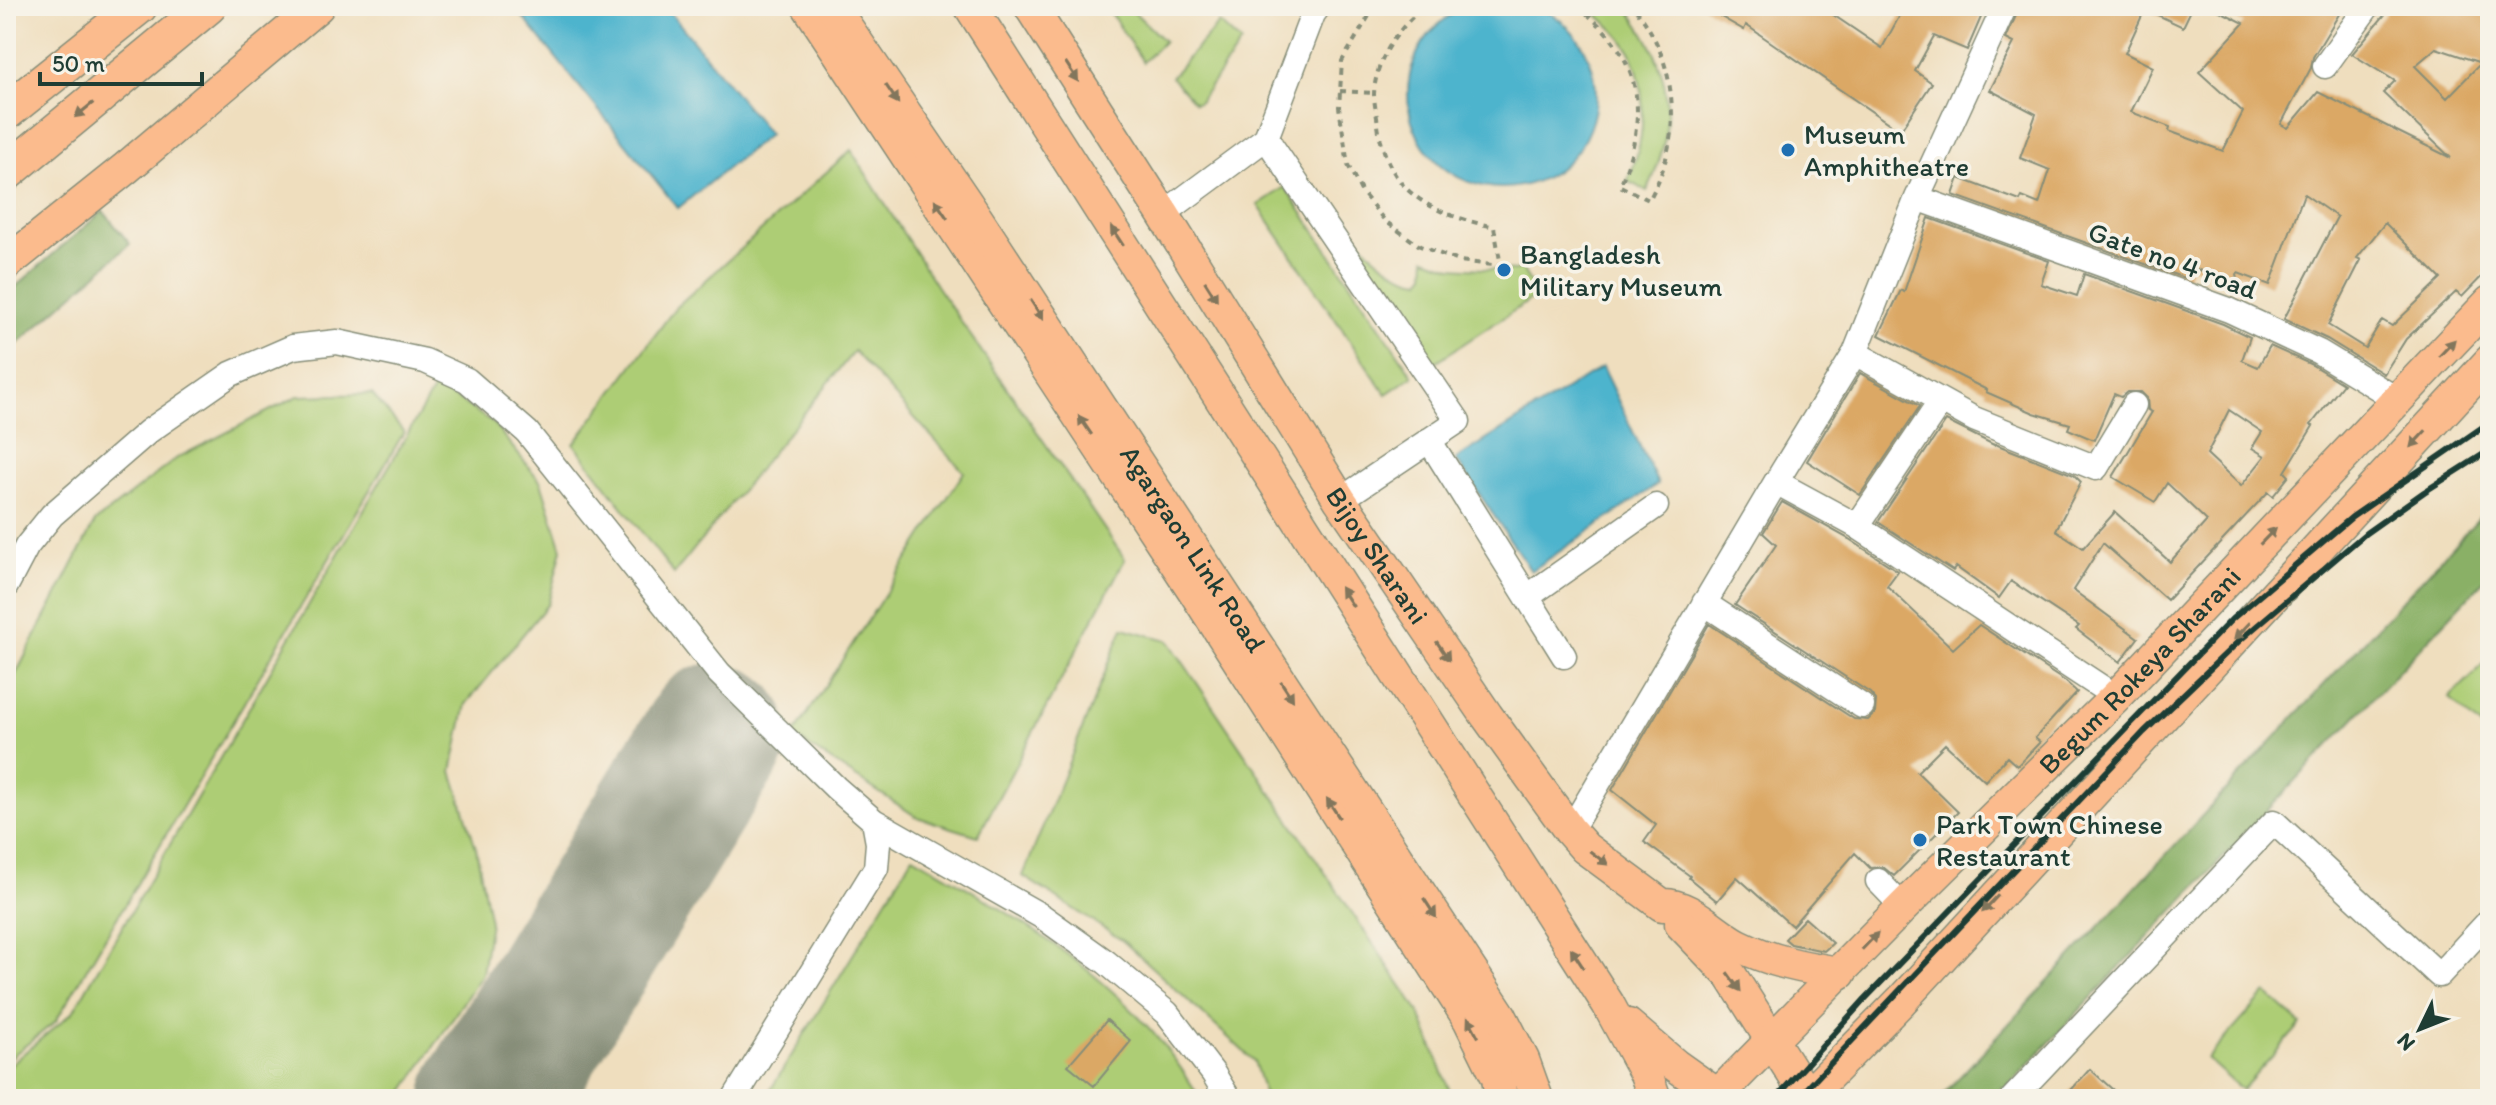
<svg xmlns="http://www.w3.org/2000/svg" width="2496" height="1105" viewBox="0 0 2496 1105" font-family="Itim,sans-serif">
<style>
.green{fill:#adcd74;stroke:#668554;stroke-width:2}
.forest{fill:#8ab066;stroke:#54764d;stroke-width:2}
.water{fill:#4eb4cd;stroke:#367880;stroke-width:2}
.lines{fill:none;stroke-linecap:round;stroke-linejoin:round}
.runway{stroke:#878e79;stroke-width:144}
.building{fill:#dba865;fill-rule:evenodd}
.minor-casing{stroke:#878e79;stroke-width:27}
.major-casing{stroke:#878e79;stroke-width:35}
.highway-casing{stroke:#878e79;stroke-width:39}
.path{stroke:#878e79;stroke-width:4;stroke-dasharray:6 6;stroke-linecap:butt}
.minor{stroke:#fff;stroke-width:24}
.major{stroke:#fbbb8d;stroke-width:32}
.highway{stroke:#fbbb8d;stroke-width:36}
.rail{stroke:#1f3d34;stroke-width:6}
.oneway{fill:#82765c}
.poi-dot{fill:#1f6fb2;stroke:#f7f3e8;stroke-width:3}
.labels{text-anchor:middle;dominant-baseline:central;stroke-width:7;stroke-linejoin:round;paint-order:stroke}
.poi-label{font-size:28px;fill:#1f3d34;stroke:#f7f3e8;text-anchor:start}
.street-label{font-size:28px;fill:#1f3d34;stroke:#f7f3e8}
</style>
<rect width="100%" height="100%" fill="#f7f3e8"/>
<filter id="ink" filterUnits="userSpaceOnUse"><feTurbulence type="fractalNoise" baseFrequency=".0125" numOctaves="2"/><feDisplacementMap in="SourceGraphic" scale="16" xChannelSelector="R" yChannelSelector="G"/><feConvolveMatrix kernelMatrix="1 2 1 2 8 2 1 2 1" color-interpolation-filters="sRGB"/></filter>
<filter id="wash" filterUnits="userSpaceOnUse"><feTurbulence type="fractalNoise" baseFrequency=".006" numOctaves="4" result="noise"/><feDisplacementMap in="SourceGraphic" scale="32" xChannelSelector="R" yChannelSelector="G"/><feGaussianBlur stdDeviation="1.8" result="paint"/><feColorMatrix in="noise" values="0 0 0 0 0 0 0 0 0 0 0 0 0 0 0 0 0 1.4 0 .05"/><feComposite in="paint" operator="in"/></filter>
<g filter="url(#wash)">
<rect width="100%" height="100%" fill="#efdebe"/>
<path class="green" d="M1106 6H1133L1131 9 1164 41 1143 62Z
M1588 6H1625C1672 64 1680 123 1647 191L1627 181C1645 145 1648 97 1633 58 1625 37 1604 21 1588 6Z
M1219 23 1241 43 1199 102 1195 103 1171 77Z
M851 150 937 287 1125 559 978 836 917 817 793 736 964 472 854 351 674 574 574 444 676 307Z
M1285 187 1413 376 1386 394 1258 205Z
M1324 208H1333C1357 237 1381 274 1421 280L1425 274 1426 258 1452 267 1515 271 1522 269 1538 295 1428 367Z
M436 385 493 423 541 482 562 549 548 604 466 704 452 771 476 848 490 922 482 974 399 1099H6V1068L73 1012Z
M372 394 404 432 56 1021 6 1061V693L95 522 177 458 298 396Z
M1123 628 1168 640 1419 1012 1453 1099H1266L1254 1061 1123 941 1023 876Z
M2489 659 2490 660V735L2449 698Z
M913 856C1021 919 1138 987 1200 1099H765Z
M2266 993 2301 1024 2242 1090 2207 1059Z"/>
<path class="forest" d="M103 211 130 244 6 354V295Z
M2490 506V574L1996 1099H1939Z"/>
<path class="water" d="M1408 94a94 94 0 1 1 188 0a94 94 0 1 1-188 0Z
M514 6H665L769 134 678 208Z
M1602 367 1658 484 1531 571 1456 459Z"/>
<g class="lines">
<path class="runway" d="M493 1099 716 735"/>
</g>
<g id="blocks">
<path class="building" d="M1702 6H1820L1882 48 1905 6H1981L1978 13 1982 15 1967 50 1934 36 1915 71 1932 83 1900 131 1746 25 1744 30Z
M2020 6H2193L2183 27 2145 9 2125 53 2153 67 2131 112 2170 127 2169 131 2223 151 2243 112 2199 72 2244 23 2210 6H2344L2313 57 2311 68 2281 124 2288 128 2318 92 2451 158 2383 93 2395 81 2352 54 2392 6H2490V268L2462 297 2456 292 2406 339 2384 374 2327 339 2284 319 2337 217 2304 194 2270 285 2238 273 2234 283 2191 267 2187 279 1953 195 1959 178 2020 201 2022 197 2039 204 2050 170 2020 158 2036 114 1990 90 2014 43 2006 39ZM2436 48 2481 63 2447 98 2415 66ZM2385 223 2441 279 2392 326 2382 320 2365 348 2328 325 2361 260 2357 258Z
M1929 218 2049 261 2041 284 2077 296 2084 274 2223 324 2250 337 2242 360 2258 367 2270 346 2312 365 2343 384 2311 425 2313 426 2285 472 2289 476 2273 496 2268 492 2167 600 2103 543 2073 590 2138 638 2120 662 2076 629 2079 626 2011 581 1999 598 1956 567 1953 571 1878 522 1946 421 1994 445 1995 444 2074 475 2081 482 2056 530 2083 548 2115 512 2170 562 2207 521 2167 483 2155 502 2113 477 2152 412 2148 410 2147 398 2141 392H2127L2121 397 2114 394 2094 440 2068 429 2070 424 2034 413 1986 392 1987 390 1879 335 1901 290 1904 292ZM2229 410 2262 432 2252 448 2265 456 2241 486 2207 454Z
M1860 373 1920 406 1860 495 1807 461Z
M1782 502 1849 539 1898 571 1887 586 1953 649 1979 625 2066 682 2077 692 2035 738 2040 742 2017 766 2007 757 1985 781 1945 744 1917 772 1958 812 1894 876 1883 867 1870 868 1855 853 1792 926 1737 877 1717 901 1689 878 1690 876 1644 842 1656 825 1612 790 1709 624 1854 719 1868 720 1875 713 1876 700 1870 693 1735 605 1776 545 1763 533Z
M1805 918 1833 943 1824 951 1791 944 1785 939Z
M1107 1020 1131 1041 1094 1086 1068 1065Z
M2090 1069 2123 1099H2063Z"/>
</g>
</g>
<g filter="url(#ink)">
<use href="#blocks" fill-opacity="0" stroke="#878e79" stroke-width="2"/>
<g class="lines">
<defs>
<path id="minor" d="M2325 66 2368 6
M1266 138 1313 14 1319 6
M1917 198 2229 310 2319 352 2398 400
M1163 214 1266 138 1458 421 1340 500
M1855 353 1974 419 2096 468 2134 405
M1429 440 1564 656
M1776 482 1857 526 2116 697
M1857 526 1941 401
M6 586 27 546 52 515 149 431 231 374 293 347 337 342 425 361 467 380 527 432 719 673 836 788 874 821 878 843 876 868 734 1099
M1527 597 1656 506
M1704 603 1862 706
M874 821 1043 917 1106 962 1167 1013 1213 1073 1229 1099
M1570 831 1776 482 1855 353 1917 198 2005 6
M1878 881 1903 907
M2012 1099 2274 822 2439 975 2490 920"/>
<g id="major">
<path d="M808 6 1193 589 1469 1019 1498 1078 1501 1099"/>
<path id="s1" d="M832 6 967 204 1500 1015 1523 1060 1537 1099"/>
<path d="M970 6 1608 1004 1646 1074 1655 1099"/>
<path id="s2" d="M1030 6 1163 214 1340 500 1487 716 1570 831 1585 848 1662 905C1688 903 1715 933 1738 945 1770 961 1805 968 1840 973"/>
<path d="M6 264 126 168 318 6"/>
<path d="M1681 924 1731 976 1809 1099"/>
<path d="M1628 1025 1675 1065 1723 1099"/>
<path id="s3" d="M1714 1099 1903 907 2116 697 2490 302"/>
<path d="M1805 1099 1901 1001 2490 361"/>
</g>
<path id="highway" d="M6 112 139 6
M6 173 208 6"/>
</defs>
<use href="#minor" class="minor-casing"/>
<use href="#major" class="major-casing"/>
<use href="#highway" class="highway-casing"/>
<path class="path" d="M1375 6 1342 61 1339 107 1348 165 1361 191 1385 221 1420 246 1459 261 1501 266 1494 227C1464 220 1434 213 1409 191 1391 175 1381 149 1378 125 1377 115 1374 104 1374 94 1375 61 1399 25 1426 6
M1577 6C1643 56 1650 112 1620 186L1649 200C1684 138 1679 61 1633 6
M1340 91 1374 93"/>
<use href="#minor" class="minor"/>
<use href="#major" class="major"/>
<use href="#highway" class="highway"/>
<path class="rail" d="M1775 1099 1865 999 2232 619 2352 517 2490 422
M1797 1099 2144 732 2239 641 2366 533 2424 492 2490 450"/>
</g>
<defs><path id="oneway-solid" d="M-6-.8H1V-3.2L6.5 0L1 3.2V.8H-6Z" transform="scale(2)"/></defs>
<g class="oneway">
<use href="#oneway-solid" transform="translate(1072 72) rotate(57)"/>
<use href="#oneway-solid" transform="translate(892 94) rotate(56)"/>
<use href="#oneway-solid" transform="translate(84 110) rotate(141)"/>
<use href="#oneway-solid" transform="translate(941 209) rotate(-124)"/>
<use href="#oneway-solid" transform="translate(1117 236) rotate(-123)"/>
<use href="#oneway-solid" transform="translate(1211 291) rotate(58)"/>
<use href="#oneway-solid" transform="translate(1037 310) rotate(57)"/>
<use href="#oneway-solid" transform="translate(2447 348) rotate(-47)"/>
<use href="#oneway-solid" transform="translate(1085 425) rotate(-124)"/>
<use href="#oneway-solid" transform="translate(2418 439) rotate(133)"/>
<use href="#oneway-solid" transform="translate(2268 536) rotate(-46)"/>
<use href="#oneway-solid" transform="translate(1347 597) rotate(-123)"/>
<use href="#oneway-solid" transform="translate(2242 631) rotate(133)"/>
<use href="#oneway-solid" transform="translate(1443 651) rotate(56)"/>
<use href="#oneway-solid" transform="translate(1287 691) rotate(57)"/>
<use href="#oneway-solid" transform="translate(1333 808) rotate(-123)"/>
<use href="#oneway-solid" transform="translate(1599 858) rotate(37)"/>
<use href="#oneway-solid" transform="translate(1990 904) rotate(133)"/>
<use href="#oneway-solid" transform="translate(1430 908) rotate(57)"/>
<use href="#oneway-solid" transform="translate(1870 941) rotate(-47)"/>
<use href="#oneway-solid" transform="translate(1577 958) rotate(-123)"/>
<use href="#oneway-solid" transform="translate(1734 982) rotate(54)"/>
<use href="#oneway-solid" transform="translate(1473 1027) rotate(-118)"/>
</g>
</g>
<g class="poi-dot">
<circle cx="1788" cy="150" r="8"/>
<circle cx="1504" cy="270" r="8"/>
<circle cx="1920" cy="840" r="8"/>
</g>
<g class="labels">
<g class="poi-label">
<text x="1804" y="134">Museum<tspan x="1804" dy="32">Amphitheatre</tspan></text>
<text x="1520" y="254">Bangladesh<tspan x="1520" dy="32">Military Museum</tspan></text>
<text x="1936" y="824">Park Town Chinese<tspan x="1936" dy="32">Restaurant</tspan></text>
</g>
<g class="street-label">
<text transform="translate(2173 260) rotate(20)">Gate no 4 road</text>
<text stroke="none"><textPath href="#s1" startOffset="652">Agargaon Link Road</textPath></text>
<text stroke="none"><textPath href="#s2" startOffset="650">Bijoy Sharani</textPath></text>
<text stroke="none"><textPath href="#s3" startOffset="604">Begum Rokeya Sharani</textPath></text>
</g>
</g>
<rect width="2496" height="1105" fill="none" stroke="#f7f3e8" stroke-width="32"/>
<g transform="translate(2420 1029) rotate(227)" stroke="#f7f3e8" stroke-width="6" paint-order="stroke">
<path d="M0-6L14 30L0 20L-14 30Z" fill="#1f3d34"/>
<text y="-12" font-size="22" font-weight="bold" text-anchor="middle" fill="#1f3d34">N</text>
</g>
<path d="M40 72v12h162v-12" fill="none" stroke="#1f3d34" stroke-width="4"/>
<text x="52" y="72" font-size="24" fill="#1f3d34" stroke="#f7f3e8" stroke-width="6" paint-order="stroke">50 m</text>
</svg>
